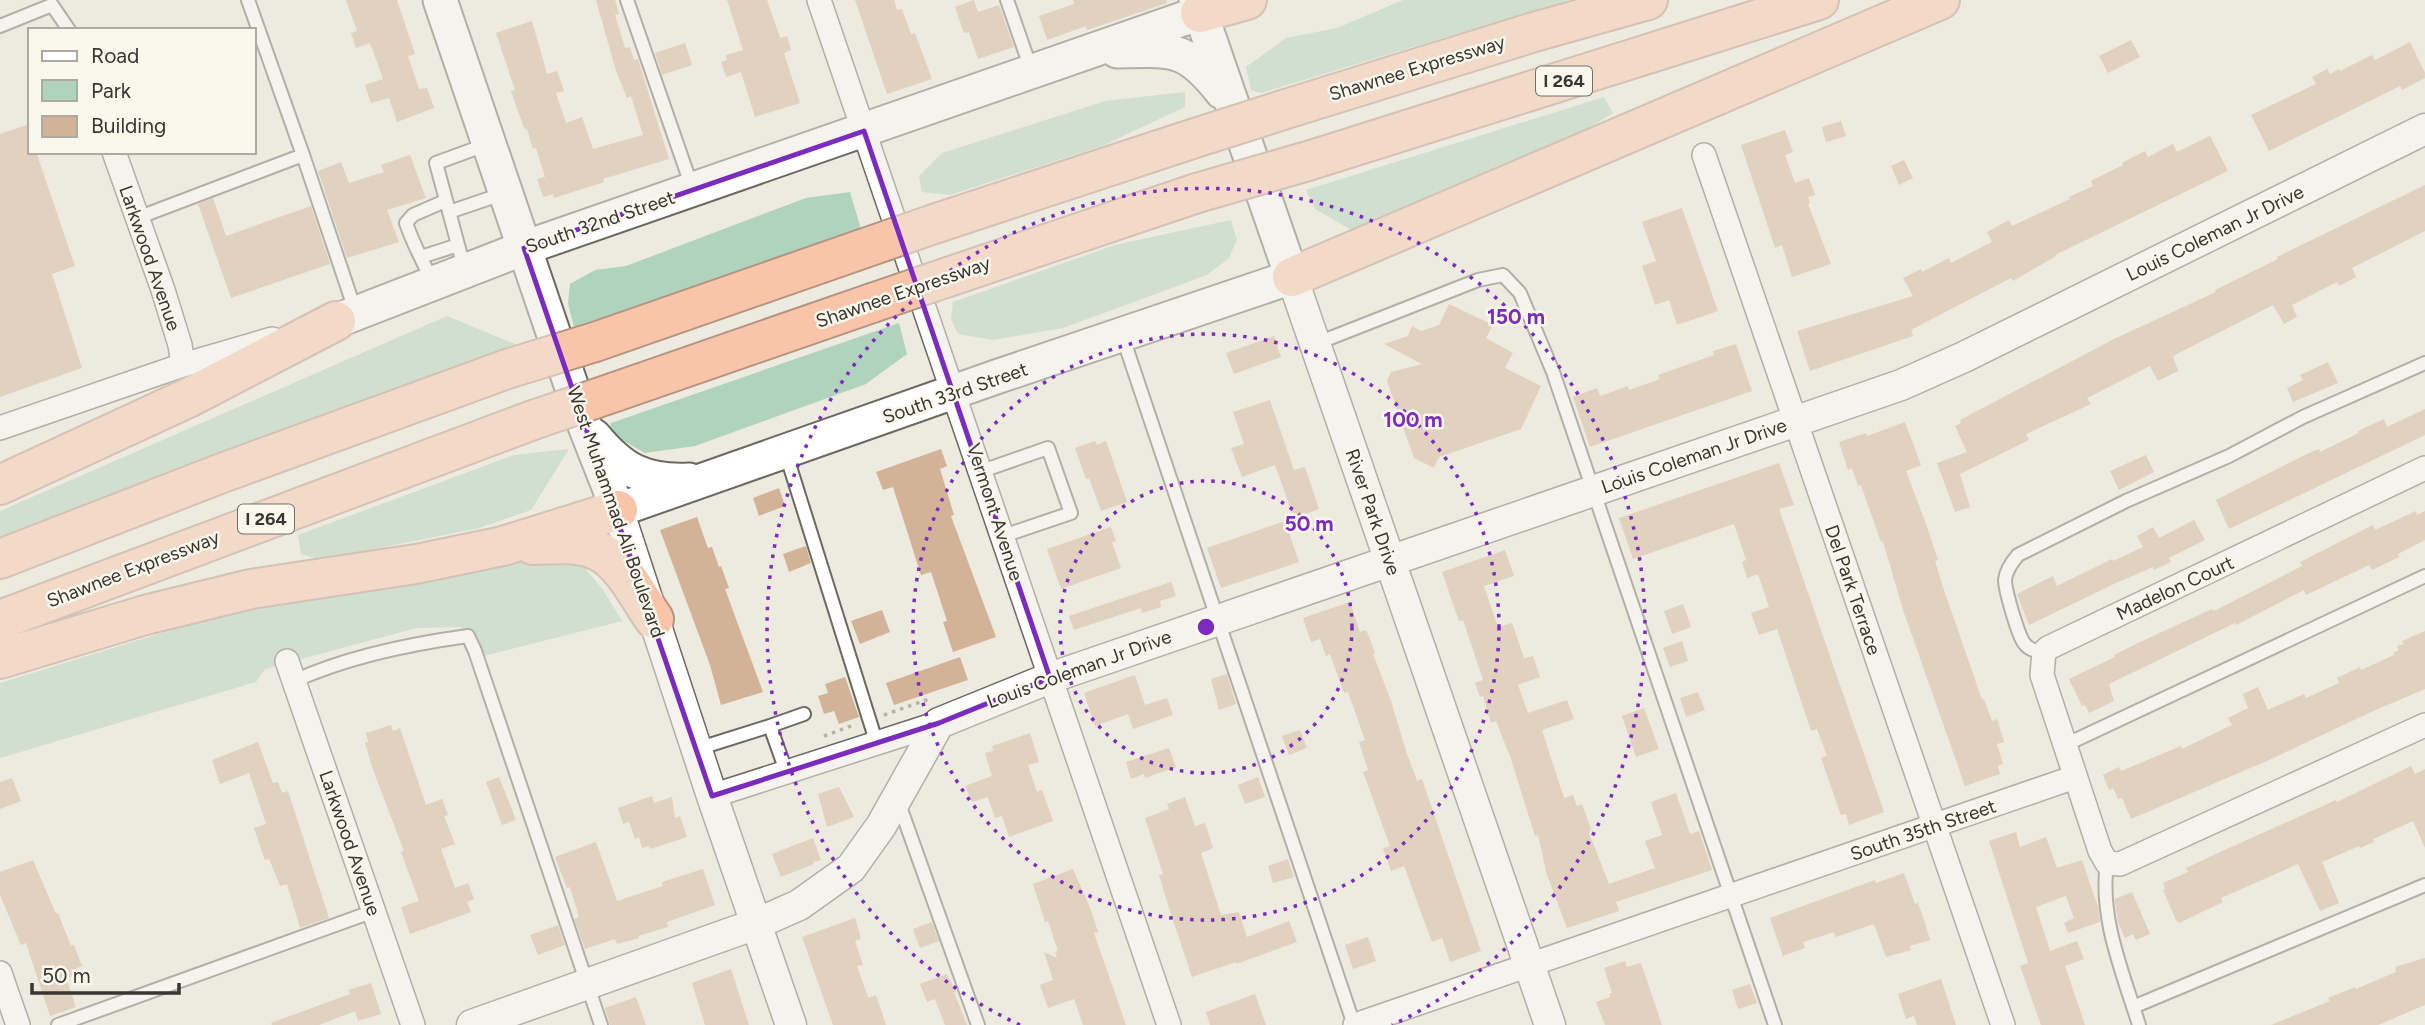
<svg xmlns="http://www.w3.org/2000/svg" width="2425" height="1025" viewBox="0 0 2425 1025" font-family="Figtree,sans-serif">
<style>
.green{fill:#b0d3bd}
.building{fill:#d3b397}
.lines{fill:none;stroke-linecap:round;stroke-linejoin:round}
.service-casing{stroke:#6c6961;stroke-width:16}
.minor-casing{stroke:#6c6961;stroke-width:26}
.tertiary-casing{stroke:#6c6961;stroke-width:33}
.secondary-casing{stroke:#6c6961;stroke-width:37}
.motorway-casing{stroke:#b49381;stroke-width:42}
.path{stroke:#b5b3ab;stroke-width:3.5;stroke-dasharray:3.5 5;stroke-linecap:butt}
.service{stroke:#fff;stroke-width:12}
.minor{stroke:#fff;stroke-width:23}
.tertiary{stroke:#fff;stroke-width:30}
.secondary{stroke:#fff;stroke-width:33}
.motorway{stroke:#f8c5ab;stroke-width:38}
.motorway-bridge-casing{stroke:#b49381;stroke-width:42;stroke-linecap:butt}
.motorway-bridge{stroke:#f8c5ab;stroke-width:38}
.marked{fill:none;stroke:#7b2cbf;stroke-width:5;stroke-linejoin:round}
.ring{fill:none;stroke:#7b2cbf;stroke-width:3.5;stroke-dasharray:3.5 7}
.labels{text-anchor:middle;dominant-baseline:central;stroke-width:5;stroke-linejoin:round;paint-order:stroke}
.shield{fill:#faf7ed;stroke:#72706a;stroke-width:2}
.shield-label{font-size:18px;font-weight:bold;fill:#373632}
.street-label{font-size:19px;fill:#373632;stroke:#faf7ed}
.centre{fill:#7b2cbf;stroke:#faf7ed;stroke-width:3.5}
.ring-label{font-size:21px;text-anchor:middle;font-weight:bold;fill:#7b2cbf;stroke:#faf7ed;stroke-width:5;stroke-linejoin:round;paint-order:stroke}
</style>
<rect width="100%" height="100%" fill="#edeae0"/>
<path class="green" d="M1403 0H1569L1261 93 1251 90 1246 67 1286 38 1337 28Z
M1185 92V107L1102 146 950 195 922 192 919 176 942 153 1105 101Z
M1604 97 1613 113 1580 133 1355 232 1315 209 1306 190Z
M850 192 861 229 575 331 568 303 570 284 595 270 626 266 806 198Z
M1231 220 1237 240 1229 258 1207 275 1063 328 993 340 958 334 951 319 953 302 1115 245Z
M447 316 515 344 0 542V511Z
M899 323 907 354 866 384 695 446 645 453 608 432 611 423Z
M569 449 531 510 479 528 320 560 301 554 298 535 514 455Z
M549 557 583 566 603 590 622 621 483 656 461 627 416 628 265 669 256 682 0 758V683L213 617Z"/>
<path class="building" d="M346 0H397L415 54 408 56 419 89 427 88 434 108 397 122 389 98 371 103 365 85 383 79 370 43 356 48 351 33 357 31Z
M596 0H615L619 14 615 15 625 48 630 47 634 60 638 59 669 159 603 179 604 182 554 198 553 194 543 197 537 179 545 177 536 148 533 149 527 129 525 130 516 106 511 91 515 90 496 33 532 21 547 74 557 71 564 91 556 93 566 123 582 117 593 149 643 135 631 96 627 98 616 71Z
M727 0H767L780 38 787 36 791 50 784 53 800 103 755 117 741 72 726 77 721 62 727 60 726 55 743 50Z
M855 0H894L897 10 902 9 911 34 915 33 932 79 887 94Z
M974 0 978 12 999 5 1014 47 978 59 969 32 964 33 955 7Z
M1073 0H1166L1167 3 1087 30 1086 26 1047 40 1039 16 1074 4Z
M2131 40 2140 57 2108 73 2099 56Z
M2410 42 2425 73V78L2402 90 2400 86 2269 151 2251 115 2316 84 2312 77 2327 69 2330 74 2339 69 2340 71 2372 55 2375 60Z
M685 43 692 65 662 75 655 53Z
M1841 121 1846 136 1826 142 1822 127Z
M27 125 30 133V152H36L75 266 52 274 82 368 0 397V134Z
M1785 130 1793 152 1785 155 1795 183 1809 178 1815 195 1808 197 1810 203 1808 204 1831 264 1792 277 1782 245 1775 248 1741 145Z
M2210 136 2228 171 2055 255 2056 256 2013 281 2011 278 1951 309 1911 330 1913 336 1810 371 1797 331 1913 296 1903 278 1921 269 1922 272 1949 258 1951 263 1992 242 1987 232 2009 220 2012 226 2070 199 2069 197 2093 186 2091 181 2123 165 2122 163 2145 151 2148 157 2173 144 2177 152Z
M410 155 426 198 387 210 399 242 347 258 318 171 341 162 349 183 384 172 381 165Z
M1904 160 1913 178 1899 185 1891 166Z
M2425 185V231L2352 268 2356 277 2339 286 2337 282 2292 305 2297 317 2284 324 2273 305 2173 356 2178 371 2158 381 2150 366 2087 398 2091 404 2026 434 2029 440 1960 474 1970 507 1955 512 1937 463 1967 452 1955 426 1961 423 1960 420 2114 339 2216 292 2215 290 2278 259 2277 257Z
M213 198 226 236 311 206 330 264 231 298 198 204Z
M1682 208 1718 311 1677 325 1669 300 1655 305 1642 266 1656 261 1642 222Z
M1449 304 1493 325 1486 338 1513 353 1505 368 1541 386 1521 429 1439 457 1434 468 1414 458 1387 381 1391 372 1422 364 1384 344 1408 336 1412 326 1421 331 1439 325Z
M1274 336 1281 357 1234 374 1226 353Z
M1736 344 1752 391 1590 447 1573 397 1597 388 1600 396 1628 386 1629 390 1660 379 1658 375 1714 355 1713 351Z
M2328 362 2338 383 2293 402 2287 388 2303 380 2300 375Z
M1270 400 1294 470 1305 467 1319 509 1294 518 1275 465 1242 477 1231 448 1244 444 1233 412Z
M2425 409V435L2229 529 2216 500 2309 453 2319 449 2320 452 2359 433 2358 431 2384 419 2387 427Z
M1905 422 1921 465 1906 471 1926 524 1938 560 1935 561 1942 584 1982 700 1984 699 1992 721 1997 719 2004 742 1997 744 2003 764 1998 766 2000 774 1965 786 1903 610 1883 541 1881 542 1861 485 1858 486 1852 468 1848 470 1839 442 1866 433 1867 436Z
M1095 441 1097 445 1106 441 1127 502 1101 511 1089 478 1086 479 1075 448Z
M941 449 947 466 940 469 954 515 951 516 996 637 953 652 943 622 947 621 931 572 921 575 893 487 883 490 876 472Z
M2146 455 2154 472 2119 490 2110 471Z
M1779 463 1794 505 1779 509 1884 812 1849 825 1846 814 1841 815 1821 758 1827 756 1817 729 1811 731 1777 629 1759 635 1751 613 1769 607 1758 574 1747 578 1742 562 1746 560 1734 524 1633 559 1619 518Z
M779 488 785 506 759 516 753 498Z
M2416 511 2417 515 2425 511V540L2398 554 2399 557 2372 570 2369 565 2306 595 2304 590 2236 625 2235 623 2109 684 2114 701 2089 713 2085 705 2082 706 2069 679 2115 657 2114 655 2140 642 2212 609 2214 611 2302 566 2300 562 2373 525 2375 530Z
M697 517 708 548 712 547 719 567 721 566 729 588 725 589 763 692 721 705 710 665 660 530Z
M2194 520 2205 540 2169 558 2171 562 2154 570 2153 567 2116 583 2029 625 2017 594 2053 576 2057 586 2112 559 2113 561 2143 547 2137 536 2153 527 2159 538Z
M1285 521 1299 562 1221 588 1207 548Z
M1111 527 1116 541 1112 542 1121 568 1061 589 1047 549Z
M806 546 811 563 789 572 783 554Z
M1505 550 1514 576 1484 586 1498 627 1512 623 1524 658 1533 656 1540 677 1518 685 1528 713 1567 700 1574 719 1542 730 1564 798 1573 795 1577 806 1582 804 1591 829 1589 833 1609 884 1655 868 1645 841 1662 835 1651 802 1676 793 1690 834 1699 831 1712 870 1616 902 1619 911 1567 928 1547 875 1538 835 1535 836 1511 759 1496 721 1491 723 1483 696 1480 697 1475 683 1483 680 1463 620 1459 621 1442 572Z
M1171 582 1176 596 1160 601 1161 607 1142 613 1141 608 1074 630 1069 616Z
M1350 602 1360 632 1366 630 1370 639 1375 654H1373L1391 701 1406 751 1417 781 1422 779 1425 788 1481 951 1450 962 1442 938 1432 942 1404 866 1391 871 1383 848 1390 846 1363 772 1368 770 1359 742 1365 740 1348 692 1344 693 1330 654 1326 656 1320 639 1311 642 1303 618Z
M1683 604 1691 627 1672 634 1664 611Z
M882 610 890 632 860 644 851 621Z
M2425 631V689L2371 712 2269 760 2131 819 2122 798 2118 799 2113 788 2109 790 2103 775 2119 767 2121 771 2181 746 2182 749 2232 725 2228 718 2248 708 2243 694 2258 687 2268 710 2304 694 2306 698 2339 683 2337 678 2360 667 2361 670 2394 655 2393 653 2399 650 2397 646 2403 644 2402 641Z
M1682 641 1688 661 1670 667 1663 648Z
M960 657 968 680 894 705 886 683Z
M1227 674 1236 704 1219 710 1211 679Z
M1135 675 1145 705 1167 698 1173 715 1133 729 1128 714 1095 726 1084 693Z
M845 677 859 717 839 724 834 711 824 714 818 696 828 693 825 684Z
M1698 692 1705 710 1686 717 1680 698Z
M1644 708 1659 749 1636 757 1622 716Z
M391 725 393 731 400 728 426 805 442 799 448 815 444 816 455 844 441 849 455 888 468 883 474 899 467 902 471 912 410 934 401 907 419 901 401 852 404 851 373 770 365 743 368 742 366 733Z
M1300 730 1307 748 1289 755 1282 736Z
M1030 733 1039 762 1028 765 1037 792 1042 790 1053 821 1009 837 1002 816 995 818 988 797 972 802 965 786 992 776 985 753 993 751 992 746Z
M258 742 273 783 278 782 282 793 288 791 329 918 300 928 287 884 280 886 270 861 269 859 265 860 254 828 266 824 249 773 220 784 212 760Z
M1169 748 1176 767 1145 778 1144 774 1131 779 1126 762Z
M2411 766 2415 774 2425 769V848L2413 821 2373 839 2374 842 2360 848 2359 846 2322 862 2339 903 2320 911 2298 864 2221 898 2223 902 2179 923 2176 920 2163 890 2165 889 2163 883 2188 872 2186 868 2216 854 2336 800 2337 802Z
M499 777 516 820 502 825 486 782Z
M1258 777 1265 797 1245 804 1238 785Z
M12 778 21 801 0 809V782Z
M839 787 854 817 827 827 818 794Z
M652 796 654 803 672 797 675 818 680 816 687 837 650 849 649 846 642 848 639 837 635 839 629 822 623 824 618 808Z
M1185 797 1195 826 1205 823 1213 848 1201 853 1221 915 1239 912 1247 937 1289 921 1297 942 1236 964V962L1192 977 1168 905 1159 875 1163 874 1145 818 1169 809 1167 804Z
M2016 832 2020 847 2046 837 2057 868 2082 860 2098 907 2100 922 2068 933 2064 923 2074 918 2066 896 2036 907 2050 951 2077 941 2084 959 2065 966 2085 1025H2041L2020 966 2028 963 1989 841Z
M813 838 821 860 813 862 814 864 781 877 772 854Z
M596 842 617 901 663 886 662 882 703 869 715 905 667 922 668 927 638 936 639 938 617 944 615 939 585 949 574 919 579 917 570 887 567 888 555 857Z
M1288 859 1294 877 1273 883 1268 866Z
M33 860 56 914 58 913 71 946 74 945 82 966 75 969 76 975 66 978 76 1007 50 1016 26 943 21 945 0 895V872Z
M1073 869 1091 910 1098 932 1094 933 1126 1025H1083L1074 999 1048 1008 1040 985 1053 980 1044 952 1057 958 1055 952 1058 951 1048 921 1045 922 1033 884Z
M1904 873 1915 904 1918 903 1923 917 1930 940 1910 946 1911 950 1886 957 1874 924 1836 937 1834 932 1803 942 1805 948 1783 956 1770 918 1875 880 1876 883Z
M2132 892 2150 934 2136 940 2133 934 2125 938 2118 922 2115 903V899Z
M855 918 861 939 855 941 863 965 857 966 868 998 876 995 886 1025H833L802 937Z
M932 922 939 941 920 948 913 929Z
M558 925 565 945 538 955 530 935Z
M1368 937 1376 961 1353 969 1345 945Z
M2425 958V1005L2378 1025H2271L2330 1001 2328 998 2355 987 2356 989 2396 972 2395 967Z
M1625 961 1627 967 1641 963 1662 1025H1605L1596 1002 1610 997 1609 994 1612 993 1604 968Z
M731 969 749 1025H705L692 983Z
M947 974 956 992H954L967 1025H945L935 999 927 1002 920 984Z
M1941 979 1956 1025H1917L1914 1016 1906 1019 1898 994Z
M371 983 381 1014 358 1021 355 1011 319 1025H272L271 1023 350 994 348 990Z
M1750 984 1757 1003 1738 1009 1732 990Z
M1255 994 1266 1025H1210L1206 1012Z
M636 997 646 1025H610L605 1008Z"/>
<g class="lines">
<defs>
<path id="service" d="M627 0 693 190
M1007 0 1031 69
M0 26 52 5 69 30
M303 155 356 313
M449 212 505 193
M137 218 303 155 248 0
M421 257 458 245
M465 271 436 163 488 144
M433 282C423 262 413 244 406 223L413 215 445 201
M1122 335 1354 1025
M1315 344 1478 280 1503 275 1520 293 1553 372 1775 1025
M786 454 876 741
M982 471 1048 448 1071 513 1003 536
M2044 652C2036 651 2029 650 2024 643 2018 635 2005 590 2005 580 2006 570 2012 562 2018 555L2126 501 2229 456 2303 417 2425 363
M294 681C347 657 409 644 468 636L475 651 601 1025
M770 726 804 714
M2065 745 2425 576
M697 749 770 726 786 771
M898 801 978 1025
M2107 863C2099 918 2123 973 2139 1025
M2133 1007 2425 885
M58 1025 374 911"/>
<path id="minor" d="M819 0 1169 1025
M114 152 163 290 180 345 183 365
M1704 155 2003 1025
M0 428 183 365 272 339
M2425 468 2048 648 2044 652 2042 675 2100 851 2107 863 2120 864 2425 725
M287 661 413 1025
M712 796 939 723
M0 973 18 1025
M1355 1025 2075 777"/>
<path id="tertiary" d="M1292 277 1550 1025
M618 510 712 796 791 1025
M472 1025 756 924 799 905 851 868 881 826 939 723 1050 678 1901 385 1964 357 2425 129"/>
<path id="secondary" d="M440 0 585 426 618 510 996 377 1292 277 1196 0
M1117 51C1173 50 1186 46 1222 92
M336 321 524 248 1200 13
M594 436C622 470 644 482 689 480"/>
<path id="motorway" d="M1200 13 1247 0
M1286 109 1534 32 1648 0
M1308 161 1819 0
M934 224 1192 139
M948 277 1197 193
M1292 277 1940 0
M595 342 862 249
M615 392 872 303
M0 485 188 398 336 321
M533 545C554 544 579 542 598 551 623 563 639 598 654 619
M0 559 222 473 507 369
M0 620 533 420
M0 659 145 615 251 589 416 564 503 546 618 510"/>
</defs>
<use href="#service" class="service-casing"/>
<use href="#minor" class="minor-casing"/>
<use href="#tertiary" class="tertiary-casing"/>
<use href="#secondary" class="secondary-casing"/>
<use href="#motorway" class="motorway-casing"/>
<path class="path" d="M884 715 929 699
M824 736 856 724"/>
<use href="#service" class="service"/>
<use href="#minor" class="minor"/>
<use href="#tertiary" class="tertiary"/>
<use href="#secondary" class="secondary"/>
<use href="#motorway" class="motorway"/>
<defs>
<path id="motorway-bridge" d="M1192 139 1286 109
M1197 193 1308 161
M862 249 934 224
M872 303 948 277
M507 369 595 342
M533 420 615 392"/>
</defs>
<use href="#motorway-bridge" class="motorway-bridge-casing"/>
<use href="#motorway-bridge" class="motorway-bridge"/>
</g>
<path d="M0 0H2425V1025H0ZM864 131 1050 678 939 723 712 796 524 248Z" fill="#edeae0" fill-opacity=".55" fill-rule="evenodd"/>
<path class="marked" d="M864 131 1050 678 939 723 712 796 524 248Z"/>
<g class="ring">
<circle cx="1206" cy="627" r="146"/>
<circle cx="1206" cy="627" r="293"/>
<path d="M1020 1025A439 439 0 1 1 1392 1025"/>
</g>
<g class="labels">
<g class="shield">
<rect x="1536" y="66.5" width="56" height="29" rx="5"/>
<rect x="238" y="504.5" width="56" height="29" rx="5"/>
</g>
<g class="shield-label">
<text x="1564" y="81">I 264</text>
<text x="266" y="519">I 264</text>
</g>
<g class="street-label">
<text transform="translate(1417 68) rotate(-17)">Shawnee Expressway</text>
<text transform="translate(600 222) rotate(-19)">South 32nd Street</text>
<text transform="translate(2215 233) rotate(-26)">Louis Coleman Jr Drive</text>
<text transform="translate(150 258) rotate(71)">Larkwood Avenue</text>
<text transform="translate(903 292) rotate(-19)">Shawnee Expressway</text>
<text transform="translate(955 393) rotate(-19)">South 33rd Street</text>
<text transform="translate(1694 456) rotate(-19)">Louis Coleman Jr Drive</text>
<text transform="translate(616 512) rotate(71)">West Muhammad Ali Boulevard</text>
<text transform="translate(995 512) rotate(72)">Vermont Avenue</text>
<text transform="translate(1373 512) rotate(71)">River Park Drive</text>
<text transform="translate(133 569) rotate(-21)">Shawnee Expressway</text>
<text transform="translate(2175 588) rotate(-25)">Madelon Court</text>
<text transform="translate(1853 590) rotate(71)">Del Park Terrace</text>
<text transform="translate(1079 669) rotate(-20)">Louis Coleman Jr Drive</text>
<text transform="translate(1923 830) rotate(-19)">South 35th Street</text>
<text transform="translate(350 843) rotate(71)">Larkwood Avenue</text>
</g>
</g>
<circle cx="1206" cy="627" r="10" class="centre"/>
<g class="ring-label">
<text x="1516" y="324">150 m</text>
<text x="1413" y="427">100 m</text>
<text x="1309" y="531">50 m</text>
</g>
<rect x="28" y="28" width="228" height="126" fill="#faf7ed" stroke="#acaaa2" stroke-width="2"/>
<rect x="42" y="51" width="35" height="10" fill="#ffffff" stroke="#acaaa2" stroke-width="2"/>
<text x="91" y="63" font-size="21" fill="#373632">Road</text>
<rect x="42" y="80" width="35" height="21" fill="#b0d3bd" stroke="#acaaa2" stroke-width="2"/>
<text x="91" y="98" font-size="21" fill="#373632">Park</text>
<rect x="42" y="116" width="35" height="21" fill="#d3b397" stroke="#acaaa2" stroke-width="2"/>
<text x="91" y="133" font-size="21" fill="#373632">Building</text>
<path d="M32 983v10h147v-10" fill="none" stroke="#373632" stroke-width="3.5"/>
<text x="42" y="983" font-size="21" fill="#373632" stroke="#faf7ed" stroke-width="5" paint-order="stroke">50 m</text>
</svg>
